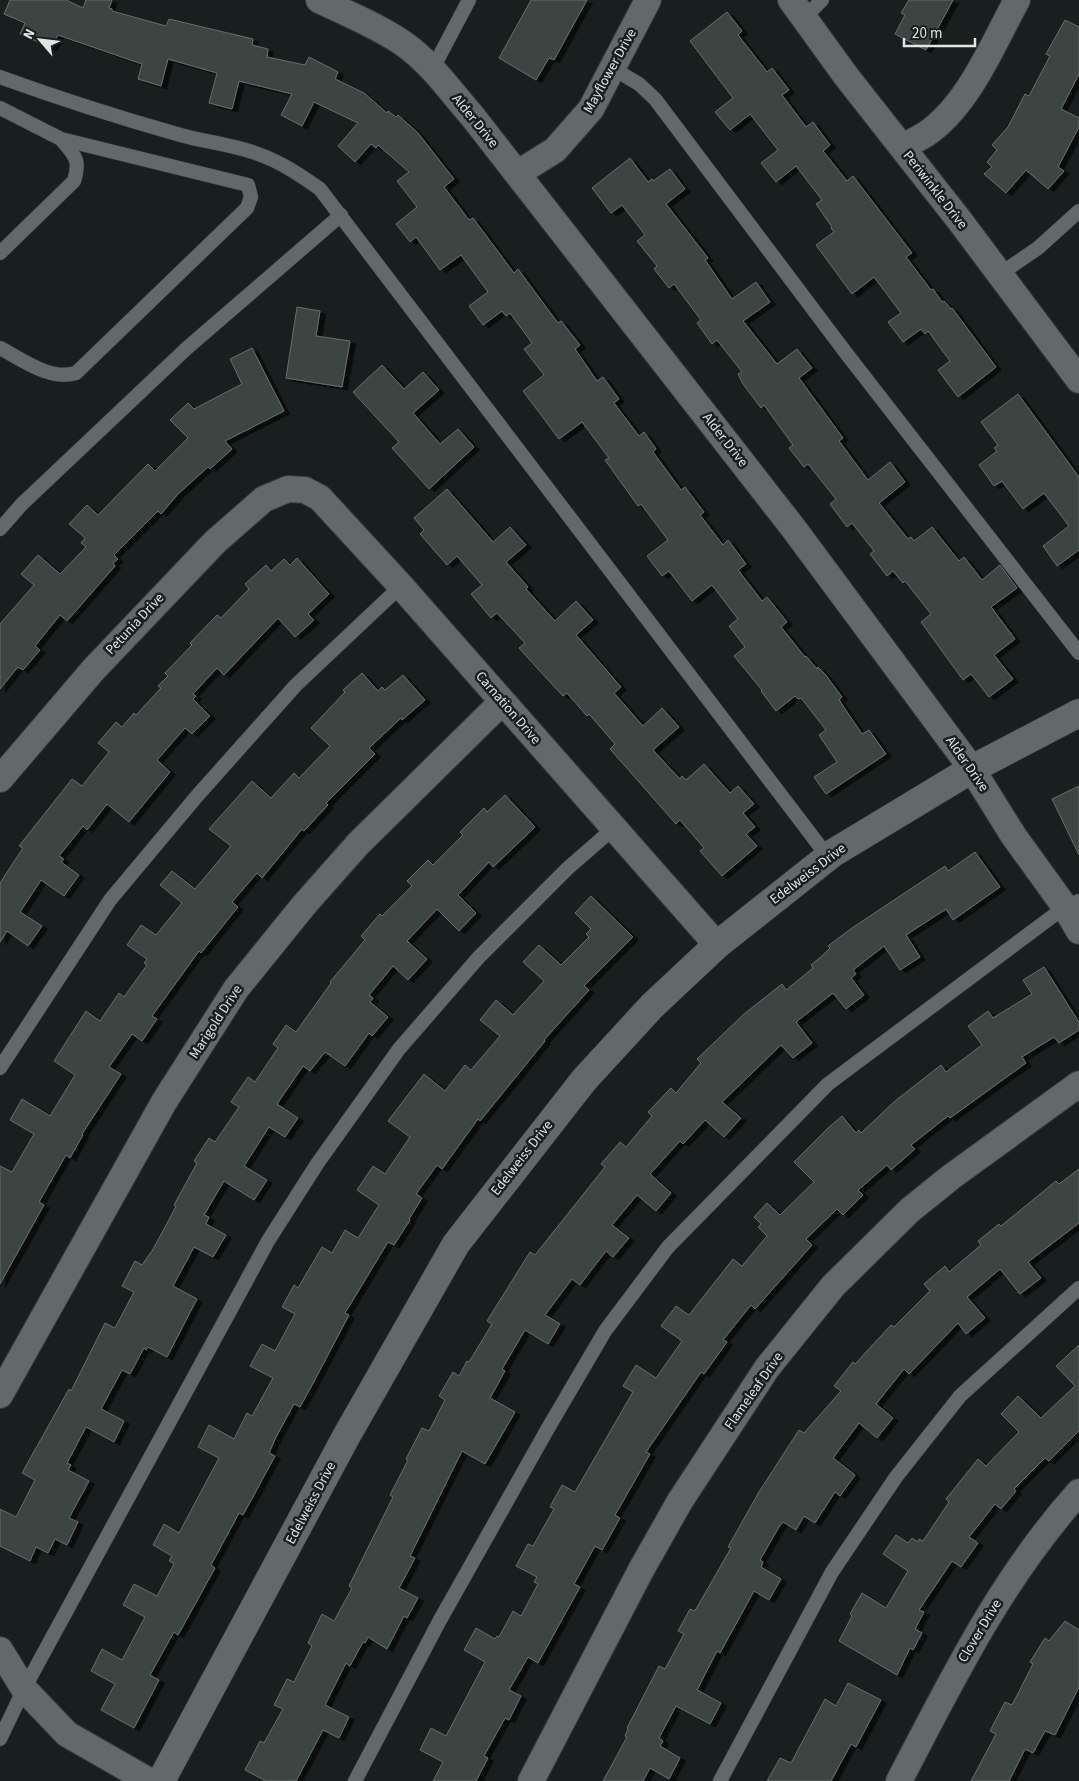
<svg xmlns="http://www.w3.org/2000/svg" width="1079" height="1781" viewBox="0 0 1079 1781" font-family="'Source Sans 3',sans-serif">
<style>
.building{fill:#3c4442;stroke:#666f6d;filter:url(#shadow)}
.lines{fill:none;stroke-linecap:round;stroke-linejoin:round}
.lane-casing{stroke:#353938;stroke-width:15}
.street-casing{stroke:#353938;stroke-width:28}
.secondary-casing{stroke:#353938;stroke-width:29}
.lane{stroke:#626a69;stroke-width:14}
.street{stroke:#626a69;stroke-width:26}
.secondary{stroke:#626a69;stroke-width:28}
.labels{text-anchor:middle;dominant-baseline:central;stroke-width:5;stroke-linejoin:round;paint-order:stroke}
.street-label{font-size:14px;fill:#e1e5e4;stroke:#181f1e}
</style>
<defs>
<filter id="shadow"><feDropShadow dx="5.5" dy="3" stdDeviation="0" flood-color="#0009"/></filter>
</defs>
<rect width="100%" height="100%" fill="#181f1e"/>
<path class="building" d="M10 0H66L83 8 86 0H112L109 8 112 9V11L166 26 169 19 253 39 252 45 268 49 267 57 305 65 309 57 338 72 335 79 364 93 387 113 388 111 396 117 398 115 418 133 454 179 444 187 469 220 473 218 514 273 518 269 558 323 561 321 580 345 575 349 597 381 603 377 619 399 614 403 639 436 644 432 656 449 653 452 681 490 685 487 704 512 700 515 723 545 728 540 746 564 738 570 762 601 767 597 787 622 781 627 805 657 806 656 817 669 818 667 825 674 842 697 839 700 862 734 869 730 886 754 826 794 814 777 837 762 819 735 826 730 801 698 798 699 795 696 776 711 761 691 762 690 734 656 745 647 729 626 738 619 712 585 692 601 669 571 662 576 647 556 668 540 641 504 638 506 605 460 609 458 582 422 559 439 523 391 544 375 524 349 532 343 510 313 506 316 502 311 483 325 469 306 488 292 461 255 440 270 416 237 410 242 396 224 417 207 397 181 409 172 378 145 376 148 371 144 355 162 338 146 358 123 314 102 302 126 281 115 292 94 239 81 232 109 209 103 217 73 168 59 161 86 138 79 142 64 58 35 52 48 20 34 25 23 4 14Z
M531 0H587L554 60 549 58 536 80 499 58Z
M909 0H953L926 50 895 34 905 15 901 13Z
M727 12 742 31 738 35 767 72 772 68 789 90 782 95 806 127 813 122 830 145 823 151 847 181 853 176 912 253 906 257 931 290 933 289 942 302 944 301 951 309 952 308 996 367 958 397 938 370 950 361 928 331 925 334 921 329 903 342 888 322 901 313 874 277 852 294 816 245 834 232 831 228 832 227 816 204 822 200 796 166 776 182 761 163 778 150 750 114 730 130 715 112 733 98 690 41Z
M1065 20 1079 27V74L1061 109 1079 118V127L1058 167 1064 171 1048 189 1026 170 1006 193 984 174 992 167 987 162 997 150 992 145 1008 127 1025 94 1029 96 1050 56 1046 54Z
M630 158 648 182 652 179 653 181 670 169 685 189 666 204 708 258 705 260 732 299 756 282 770 302 743 321 777 364 797 349 812 368 799 378 843 438 839 441 868 480 890 462 905 482 879 503 908 539 911 537 914 541 932 527 959 561 964 557 982 580 1000 565 1017 588 991 607 1015 639 994 655 1013 679 989 697 971 674 963 680 921 622 931 614 905 581 903 583 893 571 887 576 870 554 874 551 852 523 847 527 830 504 836 499 808 464 804 467 789 448 793 445 764 405 761 408 743 384 738 374 742 372 717 340 712 344 697 323 701 320 674 284 669 288 654 269 657 266 637 241 645 235 622 205 611 213 592 188Z
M297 307 320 311 316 336 350 341 342 387 286 378Z
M252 348 284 411 225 441 232 449 210 469 208 467 178 494 161 514 158 511 114 555 118 559 113 563 115 566 67 621 60 615 35 646 40 650 23 670 18 667 0 689V624L34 585 21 574 38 555 60 574 86 547 81 543 85 538 69 524 87 505 98 515 148 464 155 471 188 438 170 420 188 403 194 409 242 384 230 359Z
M382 365 404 389 423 372 439 390 413 413 440 444 458 429 474 447 429 489 392 448 399 442 353 392Z
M1018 394 1079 477V550L1057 566 1043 546 1069 526 1044 493 1023 509 1002 481 994 486 979 465 997 451 994 448 998 445 981 422Z
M447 489 493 542 510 527 526 545 506 562 528 587 526 589 555 621 576 601 593 620 576 635 621 687 614 693 643 726 662 708 679 727 653 750 680 779 682 776 686 780 704 764 730 793 738 786 754 804 743 813 755 827 746 834 757 846 722 876 700 851 704 848 680 820 676 824 610 749 615 744 589 714 587 716 567 693 563 696 538 669 519 648 525 643 497 613 491 618 471 594 482 585 457 556 447 565 420 534 424 530 414 518Z
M297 558 329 594 308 614 314 620 295 637 278 618 224 675 217 668 193 694 196 696 193 699 210 716 192 734 185 728 157 760 170 772 129 822 107 804 87 830 83 826 59 856 64 859 61 862 79 875 64 896 41 880 20 912 42 926 28 946 7 931 0 942V883L23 848 19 846 72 779 82 786 109 752 98 743 116 722 122 727 134 713 136 715 161 688 158 686 168 676 165 673 192 645 190 643 217 615 221 618 249 589 245 584 266 565 271 571 284 559 290 565Z
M362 673 378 691 382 687 385 690 403 675 425 700 402 720 401 718 369 748 375 754 326 803 328 805 304 831 302 829 262 878 257 873 232 902 238 907 201 953 199 951 152 1016 157 1019 142 1041 132 1034 109 1067 121 1074 82 1134 83 1135 70 1158 66 1155 39 1202 44 1205 0 1284V1166L12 1172 34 1134 10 1120 22 1099 50 1116 75 1075 54 1061 86 1011 100 1021 119 993 124 997 147 965 144 963 147 959 127 945 141 925 156 935 182 903 160 885 172 871 195 889 231 846 209 829 252 781 271 798 294 773 299 778 330 746 311 728 345 692 343 690Z
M1079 786V855L1052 799Z
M505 795 535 827 493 867 489 862 458 895 476 913 459 931 437 909 407 941 427 959 408 980 393 966 369 995 373 998 370 1002 388 1017 372 1036 369 1033 345 1066 325 1052 310 1071 303 1066 277 1104 298 1118 285 1137 269 1127 244 1166 267 1180 254 1200 224 1181 204 1215 209 1217 206 1224 226 1235 213 1257 194 1247 173 1286 197 1299 167 1357 148 1347 146 1350 144 1348 130 1374 122 1370 101 1409 124 1421 114 1442 86 1427 67 1463 71 1465 68 1470 89 1481 69 1518 78 1522 67 1545 55 1539 48 1553 36 1547 30 1561 0 1546V1509L16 1517 35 1480 22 1473 69 1389 71 1391 105 1323 115 1328 134 1292 122 1286 135 1261 142 1265 152 1251 171 1216 176 1206 174 1205 197 1163 194 1161 209 1138 215 1142 239 1107 231 1102 248 1077 255 1082 278 1048 273 1044 286 1025 296 1032 331 983 330 982 365 940 361 936 380 914 382 916 412 886 407 881 428 860 433 865 463 835 460 832 484 808 487 812Z
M975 852 1000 887 953 920 946 909 906 935 920 957 900 970 884 946 853 970 856 974 851 978 864 995 846 1009 833 993 796 1022 812 1043 793 1058 781 1045 722 1102 741 1118 724 1137 705 1120 683 1144 680 1141 650 1174 671 1193 656 1211 637 1195 612 1225 629 1238 613 1257 606 1251 580 1285 572 1279 545 1315 560 1324 548 1344 525 1330 502 1369 505 1371 490 1398 515 1412 485 1464 462 1451 410 1556 415 1558 399 1588 418 1598 407 1618 404 1616 387 1649 368 1637 365 1643 363 1642 350 1666 346 1663 325 1705 349 1717 339 1738 323 1730 296 1781H266L245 1770 260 1741 264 1743 283 1709 274 1705 287 1679 294 1682 312 1646 308 1643 322 1614 334 1621 352 1588 349 1586 393 1497 390 1495 408 1460 406 1459 422 1428 429 1431 445 1400 439 1396 453 1372 459 1376 467 1361 469 1362 492 1324 487 1321 530 1252 535 1255 605 1167 601 1164 620 1142 626 1147 652 1116 648 1112 671 1088 676 1093 701 1063 697 1059 744 1014 782 984 786 990 813 968 811 965 823 955 830 948 828 946 852 928 945 866 948 871Z
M591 896 633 937 584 986 589 990 544 1040 545 1041 480 1121 478 1119 442 1169 437 1165 416 1194 422 1198 409 1219 410 1220 394 1245 388 1242 345 1313 349 1315 311 1387 300 1407 294 1404 276 1437 269 1453 275 1456 243 1515 239 1513 211 1565 215 1568 178 1635 174 1632 150 1675 159 1680 134 1728 101 1710 115 1684 91 1671 102 1649 122 1660 145 1617 123 1605 134 1584 157 1596 174 1564 169 1561 172 1556 153 1545 164 1524 179 1533 219 1458 198 1447 209 1425 234 1439 247 1413 252 1416 273 1378 250 1366 262 1344 275 1351 295 1314 282 1307 294 1285 298 1288 322 1247 332 1253 345 1230 358 1238 379 1205 357 1190 373 1166 385 1174 410 1137 388 1121 424 1074 445 1091 465 1065 471 1070 500 1036 480 1020 496 1000 513 1015 544 981 523 962 539 945 561 965 589 937 586 934 591 929 575 913Z
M1044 967 1079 1022V1030L1059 1043 1054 1037 1022 1057 1026 1063 950 1118 948 1116 911 1145 915 1149 891 1170 887 1165 858 1190 863 1195 843 1215 837 1209 806 1239 812 1245 755 1309 751 1305 723 1340 727 1342 704 1374 701 1372 646 1452 650 1454 615 1515 620 1518 602 1550 595 1546 574 1584 580 1587 538 1663 528 1657 509 1690 521 1696 509 1720 505 1718 484 1756 488 1758 476 1781H433L443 1762 420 1750 431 1728 446 1736 485 1662 464 1650 476 1628 495 1639 497 1636 499 1637 513 1611 521 1616 538 1584 534 1582 537 1577 516 1566 528 1544 533 1546 554 1509 550 1507 562 1485 575 1492 633 1392 623 1386 636 1365 656 1378 682 1341 661 1326 676 1306 689 1315 733 1259 742 1266 767 1236 758 1227 761 1224 754 1217 767 1203 780 1215 814 1182 794 1162 827 1129 842 1116 856 1133 859 1130 861 1133 895 1101 941 1065 946 1072 982 1045 968 1026 988 1011 993 1018 1032 994 1023 980Z
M1079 1169V1223L1028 1262 1041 1278 1020 1294 1000 1269 967 1297 985 1318 966 1334 958 1323 909 1374 904 1369 876 1404 893 1418 877 1438 859 1423 833 1458 855 1475 840 1496 835 1492 815 1523 804 1516 796 1530 783 1522 779 1527 760 1560 763 1562 761 1567 781 1579 769 1600 754 1591 720 1653 717 1651 697 1690 721 1703 710 1724 676 1706 659 1738 663 1741 660 1746 680 1758 669 1779 650 1768 643 1781H603L627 1737 625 1736 628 1729 627 1728 659 1666 665 1669 684 1634 678 1631 690 1609 694 1611 696 1609 731 1548 728 1547 759 1492 799 1430 804 1433 841 1391 834 1386 853 1362 855 1364 891 1325 894 1327 930 1291 924 1284 945 1266 949 1272 981 1245 978 1241 999 1224 1001 1226 1056 1181 1059 1184Z
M1079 1345V1431L1049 1461 1045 1458 1014 1489 1016 1491 1001 1509 995 1504 969 1537 978 1543 961 1567 952 1561 919 1610 924 1612 915 1629 922 1633 913 1650 910 1648 897 1675 839 1641 852 1616 850 1614 862 1593 886 1608 908 1571 883 1554 896 1535 908 1543 912 1538 918 1542 919 1539 923 1541 949 1502 946 1499 978 1459 986 1466 1019 1432 1001 1414 1018 1396 1041 1418 1075 1386 1056 1366Z
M1065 1621 1079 1630V1687L1055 1735 1045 1731 1033 1753 1025 1749 1009 1781H971L996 1734 990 1731 1005 1702 1012 1705 1033 1664 1030 1662 1045 1638 1049 1641Z
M848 1683 881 1700 856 1747 851 1744 831 1781H767L780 1758 791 1763 825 1699 836 1706Z"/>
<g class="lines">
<defs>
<path id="lane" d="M805 17 822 0
M612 68 639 84 655 99 846 353 1079 653
M432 70 469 0
M0 77C58 98 117 117 177 134 203 142 232 144 258 154 281 162 300 175 320 189L828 857
M0 108 61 139 248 185 251 197 247 208 76 373C50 381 23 360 0 348
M0 253 74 181C81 159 74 155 61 139
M1000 274 1038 248 1079 211
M0 529 22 504 187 348 341 215
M0 1068 110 900 197 796 296 685 401 586
M0 1739 24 1689 268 1241 317 1164 399 1049 479 957 568 868 614 828
M355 1781 440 1620 547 1430 605 1331 668 1247 828 1084 1065 907 1079 901
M720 1781 832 1572 896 1477 960 1396 1079 1288"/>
<path id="street" d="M319 0C348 14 378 26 404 44 431 63 452 93 473 117L794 529 972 769 1013 835 1065 907 1079 931
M791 0 846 76 960 221 1079 380
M902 147C910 143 918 139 926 134 968 106 993 44 1017 0
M518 173 555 150 591 109 648 0
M0 779 94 669 215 542 264 499 288 489 305 490 320 498 401 586 717 945
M0 1395 164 1102 236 989 304 905 358 844 502 702
M0 1650 24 1689 67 1734 149 1781
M531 1781 641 1570 680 1501 767 1368 833 1286 910 1210 951 1177 1079 1084
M899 1781C953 1678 1001 1579 1079 1492"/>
<path id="secondary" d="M161 1781 347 1435 456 1244 584 1080 652 1006 717 945 833 853 972 769 1079 713"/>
</defs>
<use href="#lane" class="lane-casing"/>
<use href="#street" class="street-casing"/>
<use href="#secondary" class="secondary-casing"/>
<use href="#lane" class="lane"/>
<use href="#street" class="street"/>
<use href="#secondary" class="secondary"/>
</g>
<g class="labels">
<g class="street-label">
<text transform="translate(610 71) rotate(-61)">Mayflower Drive</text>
<text transform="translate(475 121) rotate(51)">Alder Drive</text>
<text transform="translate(935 190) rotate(52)">Periwinkle Drive</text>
<text transform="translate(725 440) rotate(52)">Alder Drive</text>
<text transform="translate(135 624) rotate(-47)">Petunia Drive</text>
<text transform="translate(508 708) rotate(49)">Carnation Drive</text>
<text transform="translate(967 764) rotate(55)">Alder Drive</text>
<text transform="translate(808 874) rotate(-37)">Edelweiss Drive</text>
<text transform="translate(216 1022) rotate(-57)">Marigold Drive</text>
<text transform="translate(522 1158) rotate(-52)">Edelweiss Drive</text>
<text transform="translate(754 1391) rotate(-55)">Flameleaf Drive</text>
<text transform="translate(311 1503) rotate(-62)">Edelweiss Drive</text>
<text transform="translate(980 1631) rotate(-59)">Clover Drive</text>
</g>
</g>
<g transform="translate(40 40) rotate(298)" stroke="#181f1e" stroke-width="4" paint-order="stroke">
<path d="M0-4L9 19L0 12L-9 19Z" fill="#e1e5e4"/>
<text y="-8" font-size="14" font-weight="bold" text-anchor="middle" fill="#e1e5e4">N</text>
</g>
<path d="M904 38v8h71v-8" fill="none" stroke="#e1e5e4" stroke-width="2.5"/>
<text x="912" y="38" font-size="15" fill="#e1e5e4" stroke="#181f1e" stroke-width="4" paint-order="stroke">20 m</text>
</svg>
